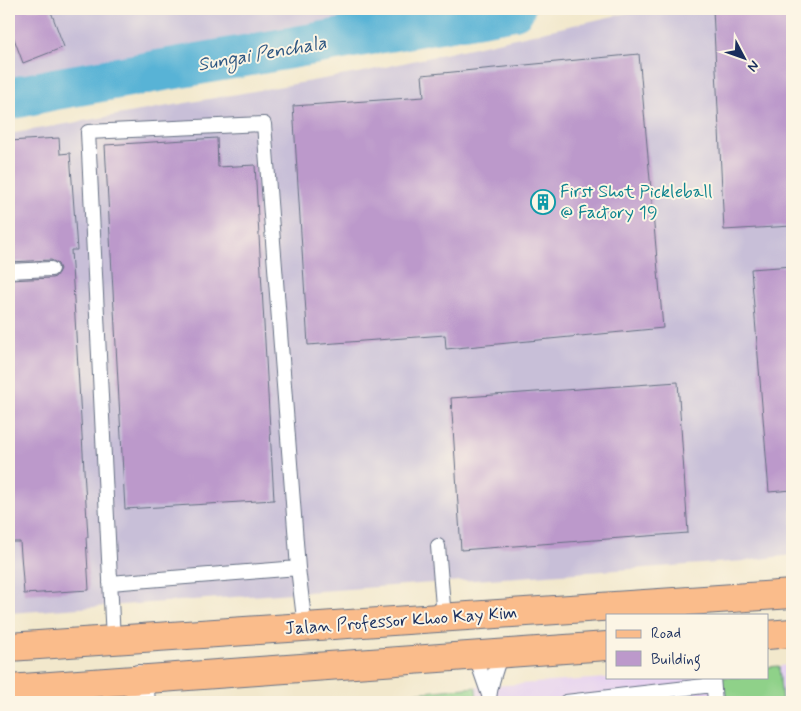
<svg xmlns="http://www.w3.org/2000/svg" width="801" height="711" viewBox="0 0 801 711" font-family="Mynerve,sans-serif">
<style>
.built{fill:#e6d2f0}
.industrial{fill:#c8bfd8}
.green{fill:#8fd189;stroke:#558074}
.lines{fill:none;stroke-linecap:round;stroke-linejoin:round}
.river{stroke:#58b3d6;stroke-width:42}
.building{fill:#bc99cb}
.lane-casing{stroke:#667084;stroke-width:16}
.street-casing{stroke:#667084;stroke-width:30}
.primary-casing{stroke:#667084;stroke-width:30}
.lane{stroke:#fff;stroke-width:14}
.street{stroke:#fff;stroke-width:28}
.primary{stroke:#fabc8b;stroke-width:28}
.labels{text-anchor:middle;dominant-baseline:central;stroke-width:4;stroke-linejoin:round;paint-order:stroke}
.culture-label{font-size:18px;fill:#0d838f;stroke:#fcf5e5;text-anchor:start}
.street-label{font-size:18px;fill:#1b2f5e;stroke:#fcf5e5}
.water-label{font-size:19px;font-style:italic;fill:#2d5782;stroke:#fcf5e5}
</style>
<rect width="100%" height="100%" fill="#fcf5e5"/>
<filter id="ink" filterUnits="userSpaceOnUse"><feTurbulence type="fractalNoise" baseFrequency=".02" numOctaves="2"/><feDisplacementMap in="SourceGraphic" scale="10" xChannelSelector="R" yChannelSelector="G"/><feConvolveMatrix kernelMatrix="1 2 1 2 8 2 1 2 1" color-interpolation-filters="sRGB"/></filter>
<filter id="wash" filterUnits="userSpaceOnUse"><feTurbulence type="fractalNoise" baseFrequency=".0096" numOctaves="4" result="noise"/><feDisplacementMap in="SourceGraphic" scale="20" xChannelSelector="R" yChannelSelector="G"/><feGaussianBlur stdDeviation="1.12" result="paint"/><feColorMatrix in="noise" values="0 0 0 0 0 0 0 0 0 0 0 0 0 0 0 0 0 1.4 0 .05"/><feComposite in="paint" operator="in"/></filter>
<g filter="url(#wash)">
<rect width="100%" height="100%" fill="#f2e8cc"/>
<path class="built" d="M792 665V702H782L779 666Z
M622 677H722L724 702H477L476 687Z"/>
<path class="industrial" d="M9 9H386L348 19 9 87Z
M645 9H792V555L744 561 9 613V134L363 72Z"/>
<path class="green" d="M779 666 782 702H724L722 677H767V667Z
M476 687 477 702H321Z"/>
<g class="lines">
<path class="river" d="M9 99 55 89 514 9"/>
</g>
<g id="blocks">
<path class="building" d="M9 9H50L64 47 23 63 9 25Z
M713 9H792V226L724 230Z
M639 54 663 328 446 349 445 335 308 345 293 106 424 97 422 75Z
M59 138 60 154 70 153 77 250H71L88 537H86L89 590 24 594 20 542H9V280L52 278 55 277 58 273 60 269 58 264 55 262 51 260 9 262V141Z
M217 138 218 167 255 165 274 500 125 509 105 145Z
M792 266V490L769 492 751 269Z
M678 382 688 533 461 550 451 398Z"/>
</g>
</g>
<g filter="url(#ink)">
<use href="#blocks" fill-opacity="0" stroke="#667084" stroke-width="1"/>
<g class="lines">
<defs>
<path id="lane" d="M9 271 51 269
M438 546 444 618
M110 583 298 568
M113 640 88 132 264 124 298 568 305 627
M475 655 489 695
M713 677 715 702
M489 702C489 686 496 669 501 654
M566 702 713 685"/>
<path id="street" d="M139 679 141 702"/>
<path id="primary" d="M767 635 792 633
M9 647 792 594
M9 689 607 646"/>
</defs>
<use href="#lane" class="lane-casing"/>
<use href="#street" class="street-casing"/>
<use href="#primary" class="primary-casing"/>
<use href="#lane" class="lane"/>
<use href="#street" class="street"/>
<use href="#primary" class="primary"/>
</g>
</g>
<defs>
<symbol id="building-ring" viewBox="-11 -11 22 22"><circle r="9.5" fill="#fcf5e5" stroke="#0f9aa8" stroke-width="1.5"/><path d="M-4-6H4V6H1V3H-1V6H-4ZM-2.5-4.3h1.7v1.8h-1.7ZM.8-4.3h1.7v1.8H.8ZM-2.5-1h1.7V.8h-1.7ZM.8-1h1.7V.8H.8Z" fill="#0f9aa8"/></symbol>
</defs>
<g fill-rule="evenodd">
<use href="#building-ring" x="529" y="188" width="28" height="28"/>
</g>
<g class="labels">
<g class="culture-label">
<text x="560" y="192">First Shot Pickleball<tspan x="560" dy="21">@ Factory 19</tspan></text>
</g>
<g class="street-label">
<text transform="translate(401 621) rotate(-4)">Jalan Professor Khoo Kay Kim</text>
</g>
<g class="water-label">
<text transform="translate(262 54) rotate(-10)">Sungai Penchala</text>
</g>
</g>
<rect width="801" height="711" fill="none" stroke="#fcf5e5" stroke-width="30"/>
<rect x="606" y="614" width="162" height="65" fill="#fcf5e5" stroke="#a2a6af"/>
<rect x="616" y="630" width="25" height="8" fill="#fabc8b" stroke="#a2a6af"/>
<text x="651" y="638" font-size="15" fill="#1b2f5e">Road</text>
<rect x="616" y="651" width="25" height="15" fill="#bc99cb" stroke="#a2a6af"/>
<text x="651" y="664" font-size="15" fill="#1b2f5e">Building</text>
<g transform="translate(744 58) rotate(131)" stroke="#fcf5e5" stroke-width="4" paint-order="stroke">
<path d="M0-4L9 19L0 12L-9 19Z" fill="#1b2f5e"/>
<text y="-8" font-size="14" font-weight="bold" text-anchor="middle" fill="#1b2f5e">N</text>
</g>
</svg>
